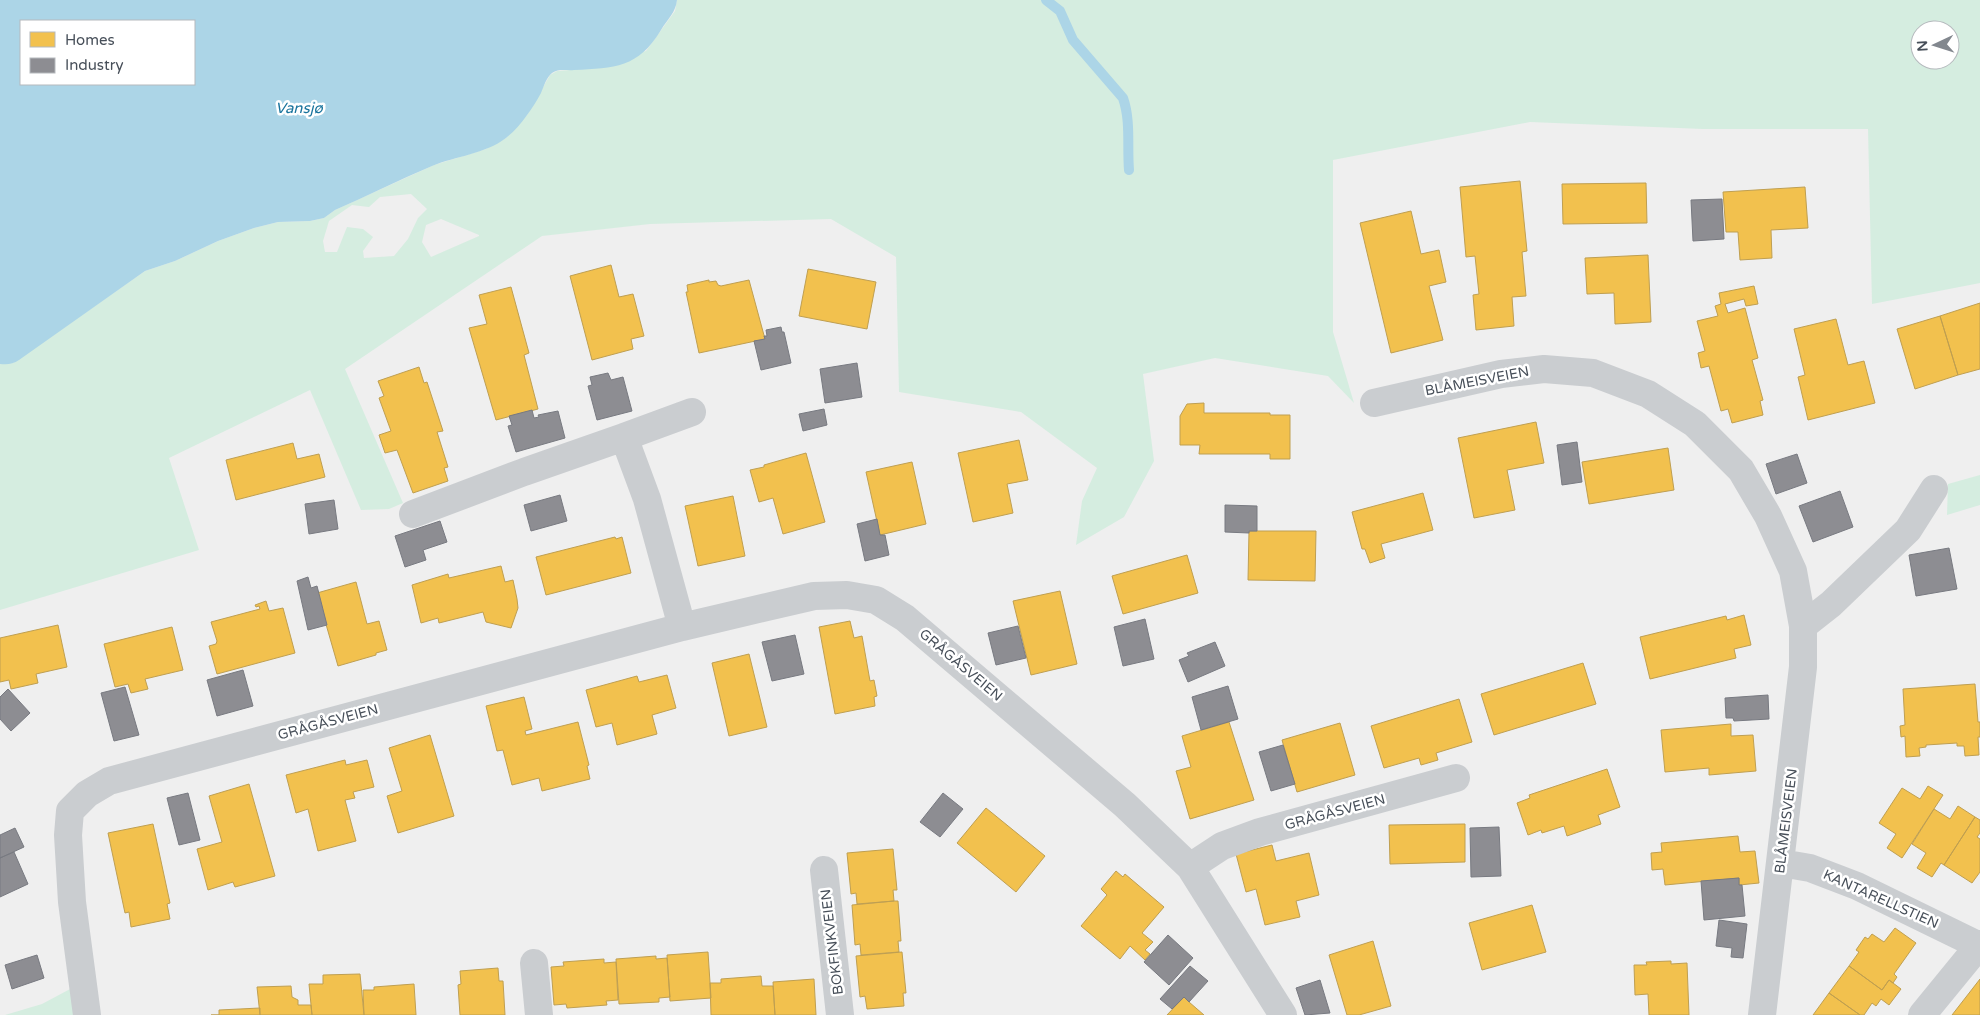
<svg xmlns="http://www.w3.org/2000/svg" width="1980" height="1015" viewBox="0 0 1980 1015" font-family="'Varela Round',sans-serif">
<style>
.green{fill:#d5ede0;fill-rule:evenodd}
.water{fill:#acd5e7;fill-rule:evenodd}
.homes{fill:#f2c14e;stroke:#bf9f51}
.industry{fill:#8d8d92;stroke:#787a81}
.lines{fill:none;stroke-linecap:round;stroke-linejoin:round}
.stream{stroke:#acd5e7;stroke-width:10}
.minor{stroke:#cacdd0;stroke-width:28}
.labels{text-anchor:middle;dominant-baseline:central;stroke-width:5;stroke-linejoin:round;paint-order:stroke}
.street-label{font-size:14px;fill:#474f59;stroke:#fff}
.water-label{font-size:15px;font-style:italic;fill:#18739c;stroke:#fff}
</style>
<rect width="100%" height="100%" fill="#efefef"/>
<path class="green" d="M677 0H1980V283L1872 304 1868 129H1703L1530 122 1333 160V332L1354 403 1328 376 1215 358 1143 374 1154 461 1124 517 1076 545 1082 501 1097 468 1021 412 899 392 896 257 831 219 650 224 542 236 345 369 403 503 389 509 361 510 310 390 169 458 199 550 0 610V364L13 363 145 271 175 261 218 241 254 228 278 222 310 221 324 218 335 210 434 165 486 149 506 138 527 115 550 75 557 71 570 70 646 51 675 11ZM1920 30H1950V60H1920ZM411 194 427 209 418 218 408 239 394 256 364 258 363 251 373 237 363 229 347 227 337 252H325L323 241 329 221 352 205 369 207 380 197ZM441 219 479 235V236L431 257 422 242 426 225Z
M1980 475V505L1947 515 1948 484Z
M72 988 76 1015H5L42 1004Z"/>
<path class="water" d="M0 0H677C676 12 667 20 661 30 638 68 615 68 574 70 567 71 559 68 552 73 546 78 544 86 541 93 533 108 520 127 506 138 485 154 456 156 432 166 399 180 367 196 335 210L324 218 310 221 278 222 254 228 218 241 175 261 145 271 19 360C13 364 8 365 0 364ZM21 21H194V84H21Z"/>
<path class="homes" d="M1520 181 1527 251 1522 252 1526 296 1512 297 1514 326 1476 330 1473 295 1479 294 1475 256 1466 257 1460 187Z
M1646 183 1647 223 1563 224 1562 184Z
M1805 187 1808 228 1771 230 1772 258 1740 260 1738 232H1726L1723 192Z
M1411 211 1421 254 1439 250 1446 282 1429 286 1443 340 1391 353 1360 223Z
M1648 255 1651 322 1615 324 1614 293 1587 294 1585 258Z
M611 265 619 297 633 294 644 336 631 339 633 349 592 360 570 276Z
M808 269 876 282 867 329 799 316Z
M709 280V282L716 281 718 285 721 286 749 280 765 339 699 353 686 292H688L687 285Z
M1754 286 1758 304 1746 306 1744 299 1725 304 1728 313 1745 308 1758 358 1752 360 1763 400 1760 401 1763 415 1732 423 1728 409 1721 411 1709 366 1701 368 1698 353 1705 351 1697 321 1718 316 1715 306 1721 304 1719 293Z
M511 287 529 353 524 355 538 409 496 420 469 328 487 324 479 295Z
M1980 303V369L1958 375 1940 316Z
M1940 316 1958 375 1915 389 1897 329Z
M1836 319 1848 365 1864 361 1875 403 1808 420 1798 377 1805 375 1794 329Z
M419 367 424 383 427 382 443 431 437 432 448 467 444 468 448 481 413 493 397 450 385 453 379 435 391 431 379 398 384 396 378 381Z
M1204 403V413H1270V415H1290V459H1270V454H1199L1200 445H1180V416L1187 404Z
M1536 422 1544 463 1507 470 1515 510 1474 518 1458 438Z
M1019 440 1028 480 1007 484 1013 513 973 522 958 453Z
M293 443 297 459 319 454 325 477 236 500 226 460Z
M1668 448 1674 490 1589 504 1582 462Z
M806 453 825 522 783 534 773 498 759 502 750 470 764 467V465Z
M912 462 926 524 880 535 866 472Z
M1423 493 1433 530 1381 544 1385 558 1370 563 1365 549H1362L1352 512Z
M733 496 745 556 698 566 685 506Z
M1249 531H1316L1315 581 1248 580Z
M615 537 616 539 622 537 631 573 546 595 536 557Z
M1187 555 1198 593 1123 614 1112 576Z
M501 566 505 582 513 580 517 599 518 608 511 628 486 622 483 612 439 623 438 618 421 623 412 585 448 574 449 578Z
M356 582 367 624 379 621 387 650 376 653V655L338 666 317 593Z
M1060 591 1077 664 1031 675 1013 601Z
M266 601 269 611 283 608 295 653 217 674 209 646 216 644 217 641 211 622 260 609 259 606 256 607 255 605Z
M1744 615 1751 645 1734 649 1736 658 1650 679 1640 637 1726 616 1727 620Z
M850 621 854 638 862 636 870 681 874 680 877 696 874 697 875 706 835 714 819 627Z
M58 625 67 667 36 674 38 683 11 689 9 680 0 682V638Z
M172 627 183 670 145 679 148 689 131 693 128 684 115 687 104 644Z
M749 654 767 727 729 736 712 663Z
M1583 663 1596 704 1494 735 1481 694Z
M667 675 676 708 652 715 657 734 617 745 612 723 596 727 586 690 637 676 639 682Z
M1975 684 1978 722H1980V737H1978L1979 755 1965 756 1964 746H1957V743L1926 745V747L1919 748 1920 756 1906 757 1905 736 1901 737 1900 726 1905 725 1903 689Z
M524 697 532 729 525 731 526 735 578 722 589 765 587 766 590 779 542 791 539 778 512 785 503 750 497 751 486 706Z
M1459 699 1472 742 1436 753 1438 760 1421 765 1419 758 1384 768 1371 726Z
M1229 722 1254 800 1190 819 1176 771 1191 767 1182 736Z
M1340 723 1355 775 1297 792 1282 740Z
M1731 724V736L1753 735 1756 771 1709 775V768L1665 772 1661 730Z
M430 735 454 816 398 833 387 796 402 791 389 748Z
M345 760 346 765 367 760 374 787 353 792 355 798 345 800 356 841 318 851 308 809 296 813 286 775Z
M1607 769 1620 807 1598 815 1601 824 1567 836 1564 826 1542 833 1541 830 1528 835 1517 803 1530 798 1529 795Z
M249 784 275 876 235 887 233 882 208 890 197 849 222 842 209 796Z
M1928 786 1943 795 1902 858 1887 848 1896 834 1879 823 1902 788 1920 799Z
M1958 806 1975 817 1944 865 1941 863 1932 877 1917 868 1926 853 1912 844 1934 809 1950 819Z
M986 808 1045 856 1016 892 957 843Z
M1975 817 1980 820V833L1977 837 1980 839V872L1972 883 1944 865Z
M153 824 170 903 167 904 170 919 131 927 129 912 125 913 108 833Z
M1465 824V862L1390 864 1389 825Z
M1738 836 1740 852 1755 851 1759 883 1739 885V878L1665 885 1663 869 1652 870 1651 853 1662 852 1661 843Z
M1272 845 1276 861 1309 853 1319 895 1296 901 1300 917 1265 925 1256 889 1246 892 1236 854Z
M893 849 897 890H893L894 901 857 904 856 893 851 894 847 853Z
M1116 871 1123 877 1125 874 1164 907 1142 933 1153 942 1145 950 1150 954 1145 960 1130 946 1120 959 1081 926 1107 895 1101 889Z
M894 901H898L901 941H898L899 952 861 955 860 944 855 945 852 905Z
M1532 905 1546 952 1482 970 1469 923Z
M1895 928 1916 943 1894 974 1897 977 1893 983 1889 980 1882 990 1849 966 1859 952 1856 950 1865 937 1868 939 1872 934 1884 942Z
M1373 941 1391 1006 1359 1015H1347L1329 955Z
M708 952 711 998 670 1001 667 955Z
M902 952 906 993H903L904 1006 867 1009 865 996 860 997 856 956Z
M656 956V959L667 958 670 997 659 998V1002L619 1004 616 959Z
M604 959V963L616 962 618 1000 606 1001 607 1005 567 1008 566 1004 554 1005 551 967 564 966 563 962Z
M1671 961V964L1687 963 1689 1015H1649L1648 994 1635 995 1634 965H1647L1646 962Z
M1849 966 1882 990 1889 980 1901 989 1889 1005 1881 999 1876 1006 1872 1003 1864 1015H1860L1829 993Z
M498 968 499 981H503L505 1015H460L458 985 461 984 460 971Z
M360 974 364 1015H312L309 984H323V975Z
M761 976 762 986H773L775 1015H711L710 983H721V979Z
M814 979 816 1015H775L773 982Z
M1980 979V1015H1952Z
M414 984 416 1015H364L363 990H374V987Z
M291 986 292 997 298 1000V1005H311L312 1015H260L257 987Z
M1829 993 1860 1015H1813Z
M1184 997 1189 1002 1204 1015H1167Z
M260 1008V1015H211H219V1010Z"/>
<path class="industry" d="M1722 199 1724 239 1693 241 1691 200Z
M781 327 782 332H784L791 363 761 370 754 341 765 339 764 336H767L766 330Z
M857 363 862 397 825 403 820 369Z
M608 373 611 380 623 377 632 411 597 420 588 386 592 385 590 377Z
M824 409 827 425 803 431 799 414Z
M532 410 534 418 539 417 538 415 558 411 565 438 516 452 508 426 512 425 509 416Z
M1577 442 1582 482 1562 485 1557 445Z
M1797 454 1807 483 1776 494 1766 464Z
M1840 491 1853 527 1813 542 1799 506Z
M560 495 567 521 531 531 524 505Z
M334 500 338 529 309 534 305 504Z
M1225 505 1257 506V531H1249V533L1225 532Z
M877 519 880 535H885L889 555 865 561 857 524Z
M440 521 447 542 423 550 426 560 405 567 395 536Z
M1949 548 1957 589 1916 596 1909 555Z
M308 577 311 588 317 586 327 625 308 630 297 581Z
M1145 619 1154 659 1123 666 1114 627Z
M1018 626 1026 658 996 665 988 633Z
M795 635 804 674 772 681 762 642Z
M1215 642 1225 666 1188 682 1179 660 1189 656 1187 653Z
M243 670 253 706 217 716 207 680Z
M1228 686 1238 719 1201 730 1192 697Z
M125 687 139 735 114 741 101 693Z
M8 689 30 713 11 731 0 719V697Z
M1768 695 1769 719 1734 721 1733 718H1726L1725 698Z
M1283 745 1295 784 1271 791 1259 752Z
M188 793 200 840 179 845 167 798Z
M943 793 963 809 940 837 920 822Z
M1499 827 1501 876 1471 877 1470 828Z
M15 828 24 847 0 858V835Z
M14 852 28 884 0 897V858Z
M1739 878V885H1742L1745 916 1704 920 1701 881Z
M1719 920 1747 924 1743 958 1731 957 1732 948 1716 946Z
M1168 935 1193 958 1169 985 1144 962Z
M37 955 44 978 12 989 5 965Z
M1190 966 1208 981 1189 1002 1184 997 1172 1009 1160 999Z
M1320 980 1330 1013 1305 1015 1296 988Z"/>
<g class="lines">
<path class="stream" d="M1046 0 1060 11 1073 40 1123 98C1131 121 1127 146 1129 170"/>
<path class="minor" d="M1374 403 1501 374 1544 369 1593 373 1648 394 1695 424 1741 470 1768 516 1793 571 1803 626V667L1762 1015
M413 514 524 472 624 437
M1803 626 1831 604 1908 530 1934 489
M682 627 647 499 624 437 692 412
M1781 863 1810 868 1857 886 1978 945
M1190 867 1222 846 1260 832 1456 778
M824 870 840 1015
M534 963 539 1015
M87 1015 72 902 68 835 70 811 87 794 109 781 682 627 814 596 847 595 876 600 905 618 1125 805 1190 867 1283 1015
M1922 1015 1980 944"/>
</g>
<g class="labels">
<g class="street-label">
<text transform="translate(1477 381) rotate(-11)">BLÅMEISVEIEN</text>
<text transform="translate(961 665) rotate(40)">GRÅGÅSVEIEN</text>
<text transform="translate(328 722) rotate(-15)">GRÅGÅSVEIEN</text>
<text transform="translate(1335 812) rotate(-15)">GRÅGÅSVEIEN</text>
<text transform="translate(1786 821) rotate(-83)">BLÅMEISVEIEN</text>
<text transform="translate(1881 899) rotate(24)">KANTARELLSTIEN</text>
<text transform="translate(832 942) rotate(-97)">BOKFINKVEIEN</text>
</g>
<g class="water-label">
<text x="299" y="108">Vansjø</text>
</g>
</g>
<rect x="20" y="20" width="175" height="65" fill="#ffffff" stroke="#b5b9bd"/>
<rect x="30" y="32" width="25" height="15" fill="#f2c14e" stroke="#b5b9bd"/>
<text x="65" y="45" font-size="15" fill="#474f59">Homes</text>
<rect x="30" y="58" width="25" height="15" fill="#8d8d92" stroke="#b5b9bd"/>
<text x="65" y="70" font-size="15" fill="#474f59">Industry</text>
<g transform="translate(1935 45) rotate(266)"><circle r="24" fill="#ffffff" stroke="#b5b9bd"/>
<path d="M0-4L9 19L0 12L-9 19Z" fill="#82878e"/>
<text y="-8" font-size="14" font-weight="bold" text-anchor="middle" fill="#474f59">N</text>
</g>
</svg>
